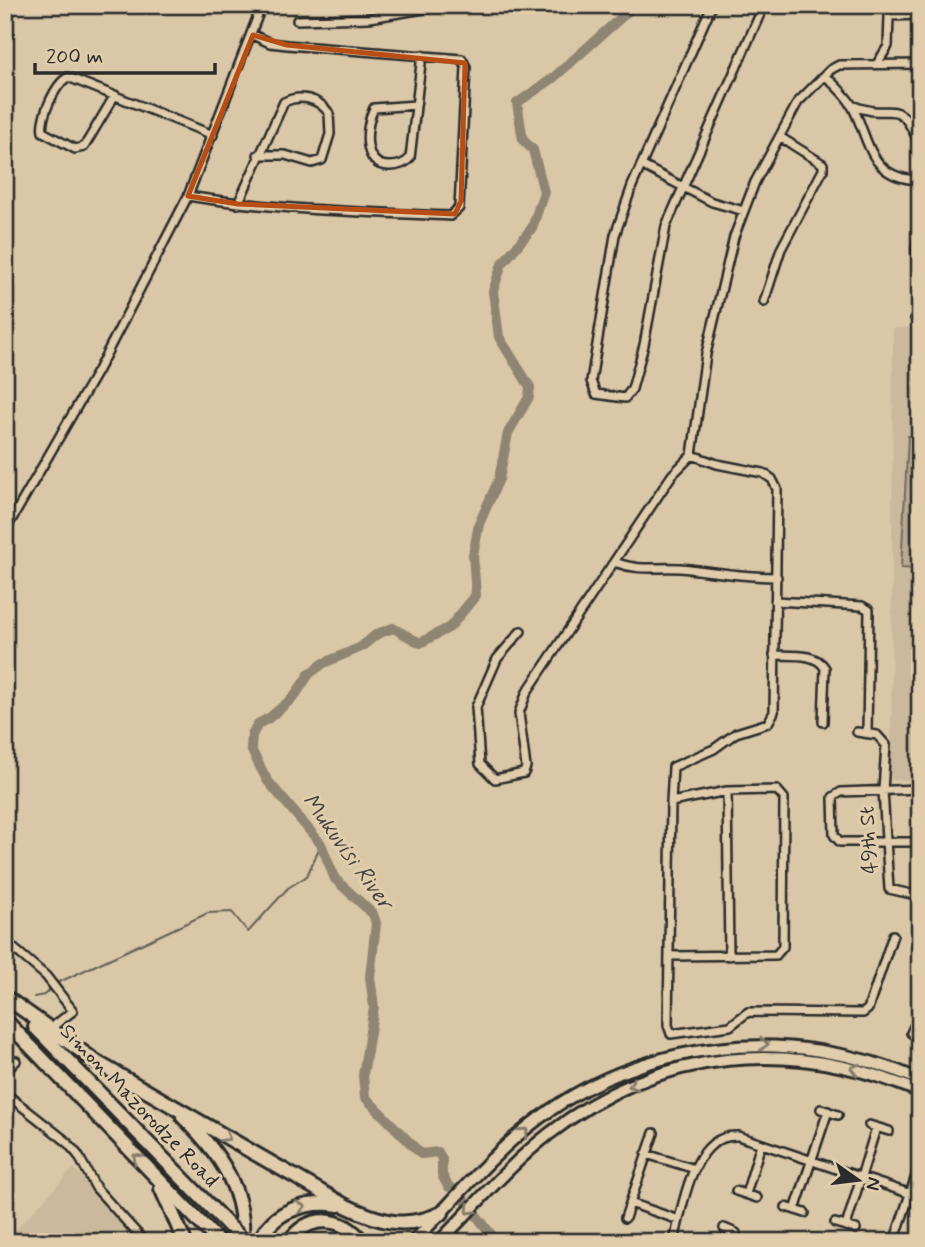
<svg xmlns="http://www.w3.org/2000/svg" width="925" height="1247" viewBox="0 0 925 1247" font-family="Mynerve,sans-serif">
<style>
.built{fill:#cab99c}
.green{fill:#baaa90;stroke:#726a5e;stroke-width:2}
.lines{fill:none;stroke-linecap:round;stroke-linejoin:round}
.stream{stroke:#686056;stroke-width:2}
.river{stroke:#908472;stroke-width:10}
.minor-tunnel{stroke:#b7a88e;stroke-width:7;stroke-dasharray:7 3.5;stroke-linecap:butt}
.minor-casing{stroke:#2b2b2b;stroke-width:12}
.primary-casing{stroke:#2b2b2b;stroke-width:16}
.trunk-casing{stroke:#2b2b2b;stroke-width:18}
.minor{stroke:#e1cdac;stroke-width:7}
.primary{stroke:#e1cdac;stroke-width:10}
.trunk{stroke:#e1cdac;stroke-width:12}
.trunk-bridge-casing{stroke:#2b2b2b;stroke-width:18;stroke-linecap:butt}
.trunk-bridge{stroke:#e1cdac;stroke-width:12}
.oneway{stroke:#867c6c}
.marked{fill:none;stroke:#b94e14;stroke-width:5;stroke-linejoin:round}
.labels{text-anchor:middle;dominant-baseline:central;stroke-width:6;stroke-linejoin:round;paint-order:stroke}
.street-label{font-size:21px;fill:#2b2b2b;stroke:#e1cdac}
.water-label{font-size:23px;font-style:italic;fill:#44413d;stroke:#e1cdac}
</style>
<rect width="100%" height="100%" fill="#dac7a7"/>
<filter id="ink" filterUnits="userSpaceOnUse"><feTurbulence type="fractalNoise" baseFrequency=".0143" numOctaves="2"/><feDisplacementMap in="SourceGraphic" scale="14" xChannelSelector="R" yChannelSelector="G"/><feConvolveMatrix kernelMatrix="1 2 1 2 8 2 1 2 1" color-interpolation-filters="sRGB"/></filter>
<g filter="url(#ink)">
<path class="built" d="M893 328H920V780H891Z
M74 1168 137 1242H5V1241Z"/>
<path class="green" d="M908 436H920V569L901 568Z"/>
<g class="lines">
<path class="stream" d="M55 984 208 913 232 912 248 932 288 888 307 876 321 844
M34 997 44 995 51 988"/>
<path class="river" d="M497 1242 459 1193 448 1186 442 1175V1159L438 1152 421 1154 365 1097 363 1075 374 1007 370 977 376 923 373 914 335 879 321 844 267 780 251 749 252 735 258 724 269 718 294 697 309 674 324 663 361 647 377 634 393 628 420 643 450 627 476 595 473 555 479 524 499 479 508 433 529 397 530 387 499 337 493 291 502 264 532 228 544 192 533 150 523 140 517 103 552 79 635 5"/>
<path class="minor-tunnel" d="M16 1061 44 1036"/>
<defs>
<path id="minor" d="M712 5 632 186 615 235 591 381 596 394 625 398 632 389 644 345 666 226 764 5
M297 20 369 18 448 5
M877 64 888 46 889 16 920 15
M825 75C833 84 845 94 851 104 870 138 867 179 920 180
M115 95 84 147 75 149 43 132C40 118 55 84 68 77L213 135
M416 105 374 108C365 126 361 167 390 166 398 166 405 164 410 158L422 55
M851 105C895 123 896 91 920 145
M641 165 712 202 744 211
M188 196C274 210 362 212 450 216L459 208 466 67 462 59 287 45 270 43 253 35
M238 204 284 102C300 94 318 98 329 113L330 134 322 160 312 163 285 155H258
M920 226 916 250 920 268
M764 302 781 249 823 170V164L780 137
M915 318H920
M5 531 98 370 188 196 262 5
M614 562C644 573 660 565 690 569 720 573 747 577 777 577
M775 601 862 606 869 610 867 732
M521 631 497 659 476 707 480 764 495 779 524 773 526 767 519 713 527 692 672 475 692 455 706 354 734 237 755 182 798 102 830 70 839 65 920 64
M774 655C790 656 816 652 825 668L823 722
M857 732 877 735 886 745 883 790 889 889 920 896
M920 789 841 792 833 797 834 835 840 842H920
M727 791 729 956
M671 802 673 767 714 749 736 733 768 723 774 712 777 489 772 479 763 473 717 464 692 455
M5 941 46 976 73 1011 56 1024
M669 956 776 955 783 947 784 798 777 790 727 791 671 802 668 1025 671 1034 730 1026 748 1012 863 1013 868 1009 893 935
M911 1033 920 1014
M5 1072 16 1061
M5 1093 66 1141 78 1155 96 1188 145 1242
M821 1109 838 1115
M869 1125 889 1131
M919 1140 920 1141
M646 1154 695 1169
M736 1191 757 1198
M746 1194 761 1144
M630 1203 679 1220
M786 1207 805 1213
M795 1210 828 1111
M625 1218 654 1133
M835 1223 856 1229
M846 1226 876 1128
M724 1228 736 1233
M884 1241 887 1242
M674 1242C682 1208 692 1133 738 1136L920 1197
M728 1242 731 1231
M894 1242 920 1164"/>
<path id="primary" d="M413 1242C451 1204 487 1159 529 1126 640 1037 792 1024 920 1080
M439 1242C475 1206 509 1165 549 1134 660 1047 793 1037 920 1092"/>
<path id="trunk" d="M8 999 98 1063 346 1206C380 1222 406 1230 442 1213
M5 1020 219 1242
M35 1027 230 1227
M183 1117C218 1151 246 1189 242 1242
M161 1188 185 1242
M260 1242C271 1210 309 1200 339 1205
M289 1242C309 1213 342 1216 363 1242"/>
</defs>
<use href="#minor" class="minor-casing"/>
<use href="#primary" class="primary-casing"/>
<use href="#trunk" class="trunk-casing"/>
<use href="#minor" class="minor"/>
<use href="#primary" class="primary"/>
<use href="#trunk" class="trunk"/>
<defs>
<path id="trunk-bridge" d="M230 1227 245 1242"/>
</defs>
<use href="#trunk-bridge" class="trunk-bridge-casing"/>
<use href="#trunk-bridge" class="trunk-bridge"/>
</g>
<defs><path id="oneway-chevron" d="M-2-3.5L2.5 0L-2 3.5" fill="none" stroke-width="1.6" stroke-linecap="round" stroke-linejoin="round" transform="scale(1.75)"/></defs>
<g class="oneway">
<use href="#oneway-chevron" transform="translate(764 1044) rotate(1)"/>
<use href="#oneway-chevron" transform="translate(855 1069) rotate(-165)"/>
<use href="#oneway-chevron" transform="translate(633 1085) rotate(161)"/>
<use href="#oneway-chevron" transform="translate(524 1132) rotate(-43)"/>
<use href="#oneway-chevron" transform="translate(226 1137) rotate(30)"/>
<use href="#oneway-chevron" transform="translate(137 1158) rotate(-134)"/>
<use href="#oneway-chevron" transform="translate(301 1207) rotate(-10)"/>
<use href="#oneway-chevron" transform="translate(470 1210) rotate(134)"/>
</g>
</g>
<path class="marked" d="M253 35 287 45 465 63 461 201 455 214 238 204 188 196Z"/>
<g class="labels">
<g class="street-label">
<text transform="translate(869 840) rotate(-93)">49th St</text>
<text transform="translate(139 1106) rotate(46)">Simon Mazorodze Road</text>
</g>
<g class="water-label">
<text transform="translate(347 852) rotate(54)">Mukuvisi River</text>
</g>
</g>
<rect width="925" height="1247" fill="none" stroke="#e1cdac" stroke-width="28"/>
<rect x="14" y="14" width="897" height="1219" fill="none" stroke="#2b2b2b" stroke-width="2.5" filter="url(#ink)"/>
<g transform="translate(858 1180) rotate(104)" stroke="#e1cdac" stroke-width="5" paint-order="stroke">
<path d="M0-5L12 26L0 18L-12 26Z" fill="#2b2b2b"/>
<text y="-10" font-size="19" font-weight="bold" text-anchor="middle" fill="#2b2b2b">N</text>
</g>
<path d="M35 63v10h180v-10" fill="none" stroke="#2b2b2b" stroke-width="3.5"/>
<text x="46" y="63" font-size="21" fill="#2b2b2b" stroke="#e1cdac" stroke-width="5" paint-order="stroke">200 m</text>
</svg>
